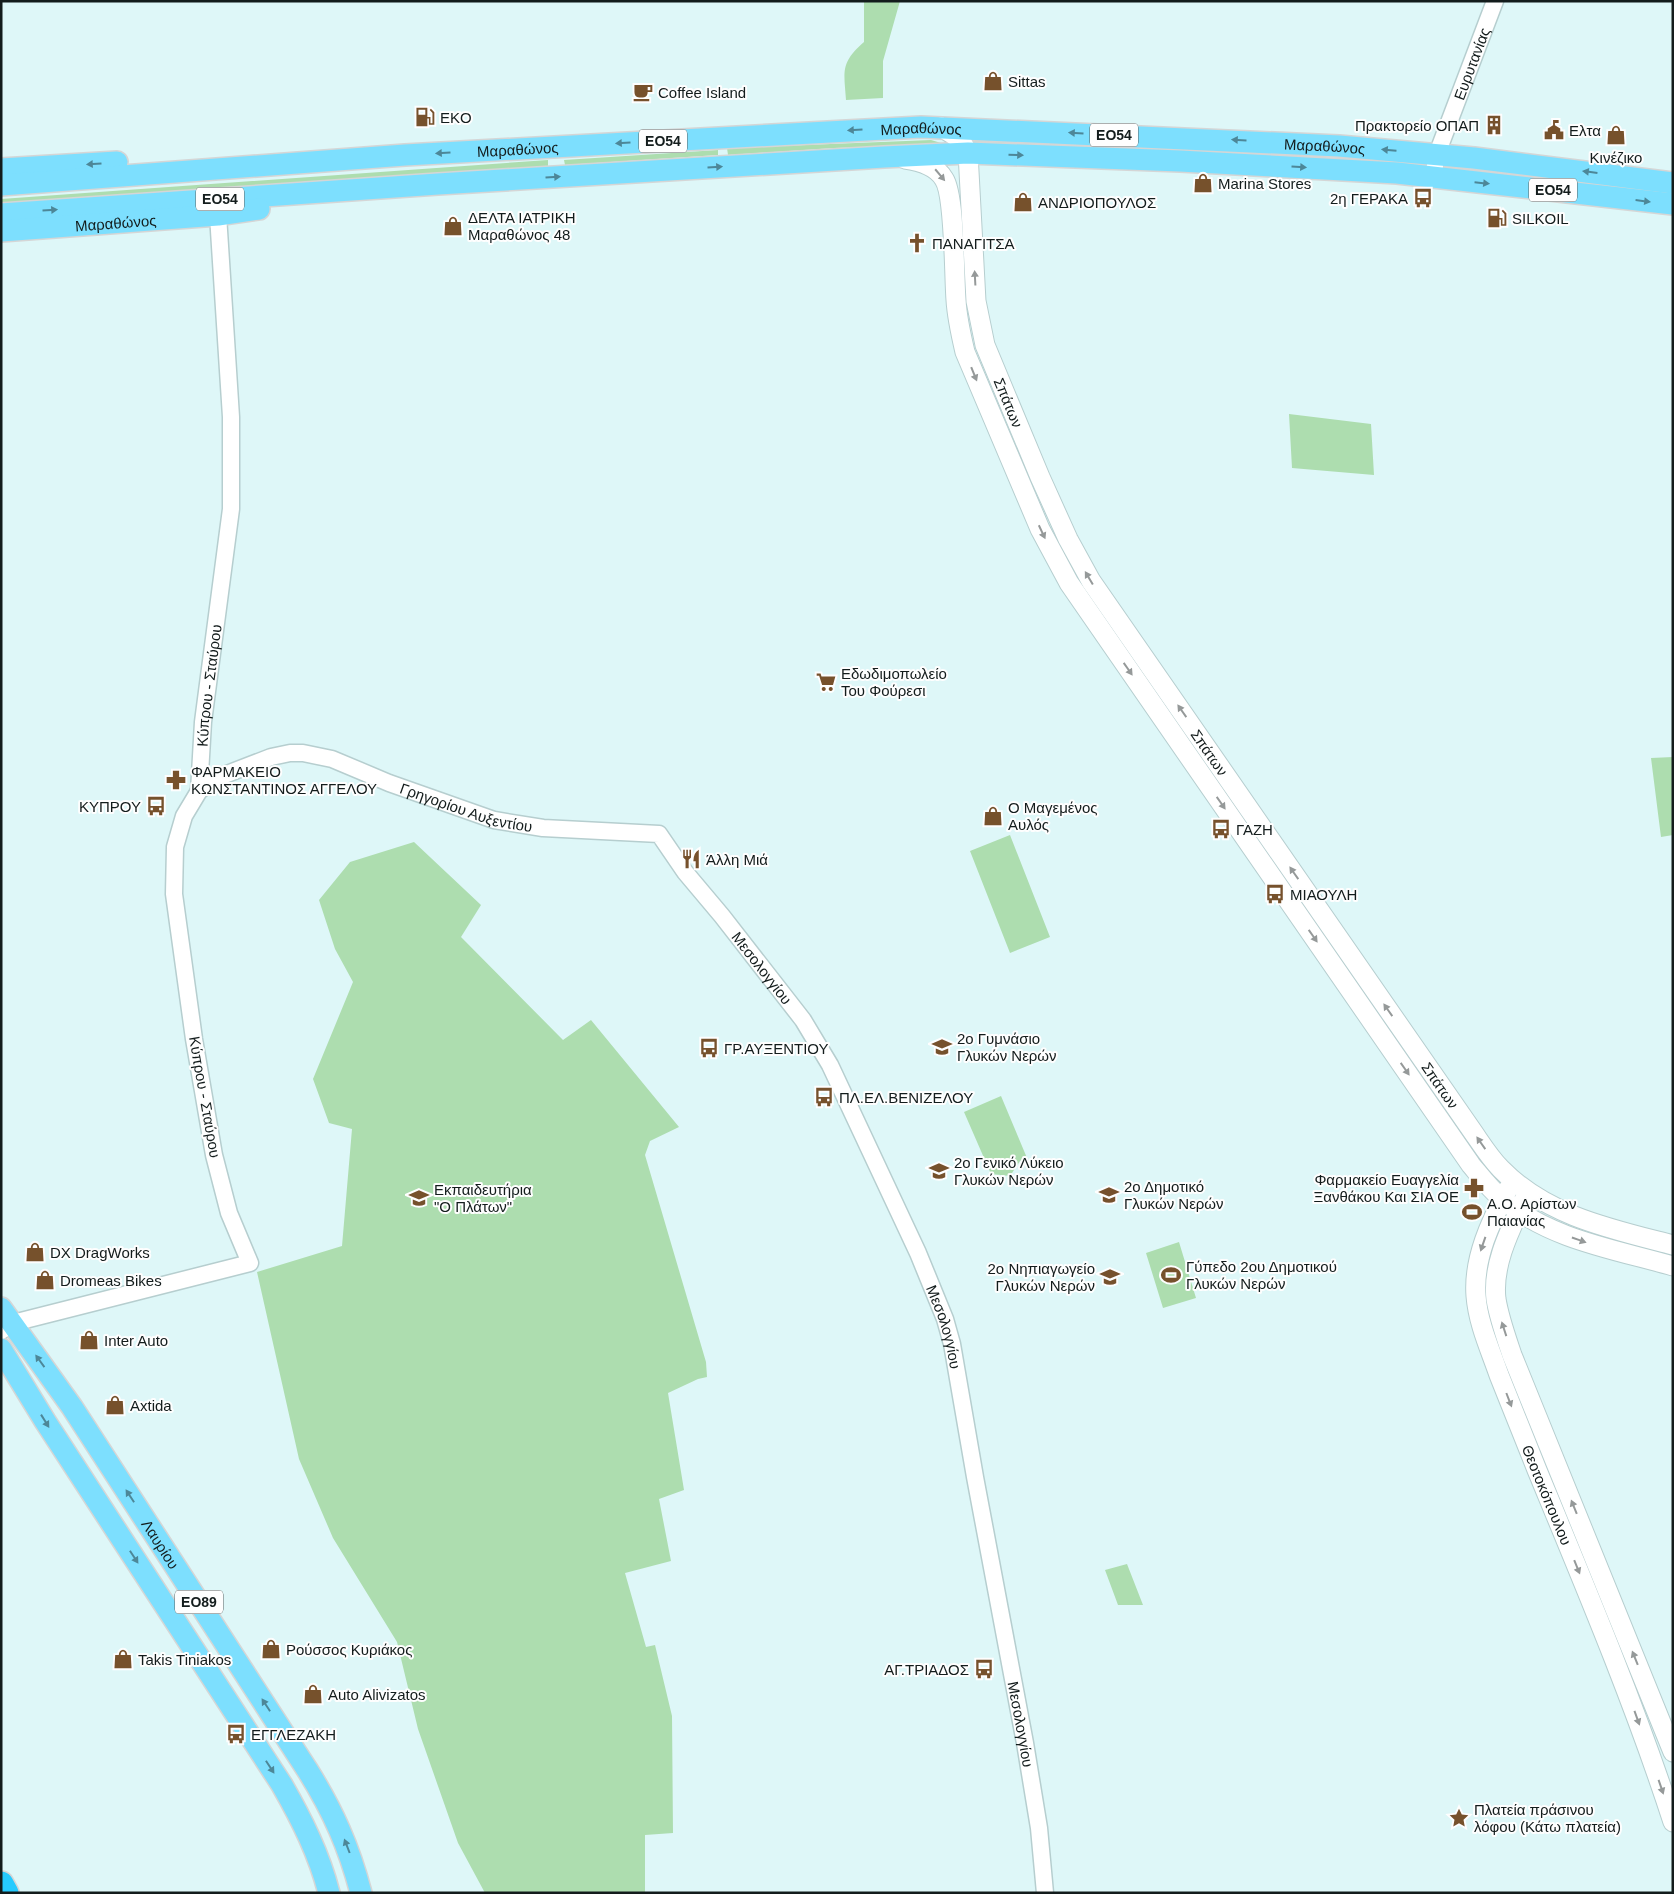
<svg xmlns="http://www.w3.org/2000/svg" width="1674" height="1894" viewBox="0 0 1674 1894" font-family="Helvetica,sans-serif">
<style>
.green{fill:#adddaf}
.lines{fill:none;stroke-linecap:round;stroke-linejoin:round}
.tertiary-casing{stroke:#b6cecf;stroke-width:19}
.secondary-casing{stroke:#b6cecf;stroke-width:21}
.primary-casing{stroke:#d5d6d6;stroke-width:24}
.motorway-casing{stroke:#d5d6d6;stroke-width:28}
.tertiary{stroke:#fff;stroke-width:16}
.secondary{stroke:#fff;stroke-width:19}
.primary{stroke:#7ddffe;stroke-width:21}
.motorway{stroke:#26cafe;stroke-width:25}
.oneway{fill:#4d8798}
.oneway2{fill:#959999}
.labels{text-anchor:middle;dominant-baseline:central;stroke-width:4;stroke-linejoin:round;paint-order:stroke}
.shield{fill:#fefefe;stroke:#5a6060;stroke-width:1}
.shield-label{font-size:14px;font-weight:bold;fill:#131c1c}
.street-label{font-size:15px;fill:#131c1c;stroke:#fefefe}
.poi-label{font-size:15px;fill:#131c1c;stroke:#fefefe;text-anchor:start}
</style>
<rect width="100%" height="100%" fill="#def7f8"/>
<path class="green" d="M864 1H900L883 61V98L846 100C844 71 840 63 864 42Z
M931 140 941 143 939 145 834 148 728 155 727 148Z
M967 141 1206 147 1185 150 973 147Z
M718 150V155L565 165 564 160Z
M548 160V167L1 204V199Z
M1289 414 1371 424 1374 475 1292 468Z
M1673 757V835L1661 837 1651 758Z
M1010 835 1050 937 1010 953 970 851Z
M414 842 481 905 461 937 563 1040 591 1020 679 1127 650 1141 645 1155 706 1362 707 1377 698 1379 668 1393 684 1490 659 1499 671 1561 625 1573 646 1647 655 1645 672 1716 673 1833 645 1835V1893H485L458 1843 418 1729 397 1642 333 1538 299 1459 257 1272 342 1246 352 1129 329 1123 313 1079 353 982 335 949 319 900 350 862Z
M1001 1096 1027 1158 1020 1161 1010 1176 991 1174 964 1112Z
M1179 1242 1196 1298 1163 1308 1146 1253Z
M1127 1564 1143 1605H1118L1105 1570Z"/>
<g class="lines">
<defs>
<g id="tertiary">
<path id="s1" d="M1433 177 1437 154 1495 1"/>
<path id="s2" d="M199 791 203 722 231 509V417L218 215"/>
<path id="s3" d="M1 1331 13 1323 250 1263 229 1213 214 1155 194 1039 174 894 175 847 184 816 199 791 214 779 271 757 290 753H303L332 759 389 783 494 820 543 828 659 834 685 872 722 916 803 1020 830 1065 918 1253 945 1319 952 1344 975 1477 1025 1743 1039 1828 1045 1893"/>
</g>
<g id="secondary">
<path id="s4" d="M941 127 960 139 968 153 976 301 985 345 1040 477 1068 539 1091 581 1473 1132C1482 1145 1490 1158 1501 1169 1547 1216 1611 1229 1673 1245"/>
<path d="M905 159C919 161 936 165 944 179 955 195 954 276 956 300 957 318 961 335 965 352L1040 529 1069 583 1471 1165C1481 1177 1490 1189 1502 1199 1551 1240 1614 1249 1673 1266"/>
<path id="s5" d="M1508 1189C1491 1221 1473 1258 1476 1296 1478 1323 1490 1349 1499 1375 1512 1407 1524 1438 1537 1470 1585 1586 1634 1702 1673 1822"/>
<path d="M1524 1200C1510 1230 1492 1265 1496 1299 1499 1318 1506 1337 1512 1355L1673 1752"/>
</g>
<g id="primary">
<path d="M1 169 117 162"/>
<path id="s6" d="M1 185 405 155 921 127 1339 146 1474 158 1673 183"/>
<path d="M1 214 438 184 884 157 968 153 1180 161 1397 173 1673 204"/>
<path id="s7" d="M1 231 218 215 259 209"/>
<path id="s8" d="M1 1308 72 1407 308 1771C333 1811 349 1847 361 1893"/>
<path d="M1 1349 45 1421 282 1785C302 1820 319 1854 329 1893"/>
</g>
<path id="motorway" d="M1 1884 6 1893"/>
</defs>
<use href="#tertiary" class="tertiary-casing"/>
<use href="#secondary" class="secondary-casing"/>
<use href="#primary" class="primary-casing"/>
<use href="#motorway" class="motorway-casing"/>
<use href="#tertiary" class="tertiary"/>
<use href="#secondary" class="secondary"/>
<use href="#primary" class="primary"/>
<use href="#motorway" class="motorway"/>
</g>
<defs><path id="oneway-solid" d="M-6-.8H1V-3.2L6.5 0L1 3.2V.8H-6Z" transform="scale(1.25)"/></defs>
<g class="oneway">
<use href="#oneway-solid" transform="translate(855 130) rotate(177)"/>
<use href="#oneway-solid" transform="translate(1076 133) rotate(-177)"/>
<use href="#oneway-solid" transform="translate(1239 140) rotate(-177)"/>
<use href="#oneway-solid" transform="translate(623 143) rotate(177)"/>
<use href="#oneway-solid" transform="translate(1389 150) rotate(-175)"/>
<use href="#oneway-solid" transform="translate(443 153) rotate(177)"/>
<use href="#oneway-solid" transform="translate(1016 155) rotate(2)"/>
<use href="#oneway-solid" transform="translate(94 164) rotate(177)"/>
<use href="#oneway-solid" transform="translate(715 167) rotate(-4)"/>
<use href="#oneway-solid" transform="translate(1299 167) rotate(4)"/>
<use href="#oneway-solid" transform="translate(1590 172) rotate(-173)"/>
<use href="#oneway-solid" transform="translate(553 177) rotate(-4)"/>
<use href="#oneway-solid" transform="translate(1482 183) rotate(6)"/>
<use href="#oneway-solid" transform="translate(1643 201) rotate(7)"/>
<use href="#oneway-solid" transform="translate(50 210) rotate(-4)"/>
<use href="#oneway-solid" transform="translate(40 1361) rotate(-126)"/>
<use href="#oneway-solid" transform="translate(45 1421) rotate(58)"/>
<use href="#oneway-solid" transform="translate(130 1496) rotate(-123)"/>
<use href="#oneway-solid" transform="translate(134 1557) rotate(57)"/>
<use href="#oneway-solid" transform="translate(266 1705) rotate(-123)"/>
<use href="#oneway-solid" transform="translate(270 1767) rotate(57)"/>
<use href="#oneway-solid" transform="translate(347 1846) rotate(-111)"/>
</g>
<g class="oneway2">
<use href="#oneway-solid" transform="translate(940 175) rotate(50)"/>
<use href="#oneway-solid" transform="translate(975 278) rotate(-93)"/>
<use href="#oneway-solid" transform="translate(974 374) rotate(68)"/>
<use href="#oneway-solid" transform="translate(1042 532) rotate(65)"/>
<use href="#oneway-solid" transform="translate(1089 578) rotate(-121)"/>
<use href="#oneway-solid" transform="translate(1128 669) rotate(55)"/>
<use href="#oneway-solid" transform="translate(1182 711) rotate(-125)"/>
<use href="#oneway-solid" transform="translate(1221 803) rotate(55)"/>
<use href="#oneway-solid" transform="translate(1294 873) rotate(-125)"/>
<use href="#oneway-solid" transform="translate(1313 936) rotate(55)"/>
<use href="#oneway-solid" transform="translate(1388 1010) rotate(-125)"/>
<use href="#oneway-solid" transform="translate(1405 1069) rotate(55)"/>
<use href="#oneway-solid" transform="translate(1481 1143) rotate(-125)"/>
<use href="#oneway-solid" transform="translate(1579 1240) rotate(19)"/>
<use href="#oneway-solid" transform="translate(1483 1244) rotate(109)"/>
<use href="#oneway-solid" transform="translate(1504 1329) rotate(-108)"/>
<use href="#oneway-solid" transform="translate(1509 1400) rotate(69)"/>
<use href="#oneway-solid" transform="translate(1574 1507) rotate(-112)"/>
<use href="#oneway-solid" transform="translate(1577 1567) rotate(68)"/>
<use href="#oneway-solid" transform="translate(1635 1658) rotate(-112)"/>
<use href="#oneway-solid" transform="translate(1637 1718) rotate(70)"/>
<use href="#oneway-solid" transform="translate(1661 1787) rotate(71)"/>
</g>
<defs>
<symbol id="shop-bare" viewBox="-9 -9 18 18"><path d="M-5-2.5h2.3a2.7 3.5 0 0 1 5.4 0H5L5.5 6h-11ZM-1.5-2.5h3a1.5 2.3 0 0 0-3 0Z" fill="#76512c" stroke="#fefefe" stroke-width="2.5" paint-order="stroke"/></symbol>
<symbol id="cafe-bare" viewBox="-9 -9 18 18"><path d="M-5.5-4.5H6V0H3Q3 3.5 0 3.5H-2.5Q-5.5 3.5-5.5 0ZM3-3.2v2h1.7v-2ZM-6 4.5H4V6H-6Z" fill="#76512c" stroke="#fefefe" stroke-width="2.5" paint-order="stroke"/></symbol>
<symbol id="fuel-bare" viewBox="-9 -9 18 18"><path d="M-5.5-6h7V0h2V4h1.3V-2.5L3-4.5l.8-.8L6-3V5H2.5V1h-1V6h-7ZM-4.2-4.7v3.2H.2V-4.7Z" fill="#76512c" stroke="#fefefe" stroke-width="2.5" paint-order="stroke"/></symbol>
<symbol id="building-bare" viewBox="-9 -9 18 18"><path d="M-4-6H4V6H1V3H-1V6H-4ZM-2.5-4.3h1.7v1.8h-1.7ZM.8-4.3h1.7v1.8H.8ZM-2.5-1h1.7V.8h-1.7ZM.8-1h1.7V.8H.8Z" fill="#76512c" stroke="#fefefe" stroke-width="2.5" paint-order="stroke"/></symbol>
<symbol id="civic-bare" viewBox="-9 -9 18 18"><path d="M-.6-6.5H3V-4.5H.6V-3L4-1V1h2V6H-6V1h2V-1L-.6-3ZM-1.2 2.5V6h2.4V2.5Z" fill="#76512c" stroke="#fefefe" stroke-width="2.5" paint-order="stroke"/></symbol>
<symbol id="bus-bare" viewBox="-9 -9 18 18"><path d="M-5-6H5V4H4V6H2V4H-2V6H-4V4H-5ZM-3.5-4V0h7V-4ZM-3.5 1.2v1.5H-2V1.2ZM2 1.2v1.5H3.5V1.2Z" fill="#76512c" stroke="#fefefe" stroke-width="2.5" paint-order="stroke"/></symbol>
<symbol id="church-bare" viewBox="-9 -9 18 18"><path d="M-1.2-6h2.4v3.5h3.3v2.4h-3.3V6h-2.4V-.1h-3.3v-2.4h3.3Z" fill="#76512c" stroke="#fefefe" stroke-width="2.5" paint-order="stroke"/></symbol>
<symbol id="supermarket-bare" viewBox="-9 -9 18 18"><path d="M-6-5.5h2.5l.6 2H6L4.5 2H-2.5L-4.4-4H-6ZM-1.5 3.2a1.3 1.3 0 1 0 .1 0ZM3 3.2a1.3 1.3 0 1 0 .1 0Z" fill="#76512c" stroke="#fefefe" stroke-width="2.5" paint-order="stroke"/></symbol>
<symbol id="pharmacy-bare" viewBox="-9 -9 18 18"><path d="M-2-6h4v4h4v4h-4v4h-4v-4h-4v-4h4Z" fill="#76512c" stroke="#fefefe" stroke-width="2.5" paint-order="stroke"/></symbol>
<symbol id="restaurant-bare" viewBox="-9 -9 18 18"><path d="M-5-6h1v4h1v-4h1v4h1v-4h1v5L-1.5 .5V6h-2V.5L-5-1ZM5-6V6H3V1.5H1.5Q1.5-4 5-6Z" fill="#76512c" stroke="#fefefe" stroke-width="2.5" paint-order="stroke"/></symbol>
<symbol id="school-bare" viewBox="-9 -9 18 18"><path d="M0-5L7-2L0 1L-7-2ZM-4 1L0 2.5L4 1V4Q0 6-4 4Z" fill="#76512c" stroke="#fefefe" stroke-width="2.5" paint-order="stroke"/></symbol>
<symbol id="stadium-bare" viewBox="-9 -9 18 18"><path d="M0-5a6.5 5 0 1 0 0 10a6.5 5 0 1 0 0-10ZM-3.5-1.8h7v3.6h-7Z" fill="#76512c" stroke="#fefefe" stroke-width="2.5" paint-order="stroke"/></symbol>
<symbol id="sight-bare" viewBox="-9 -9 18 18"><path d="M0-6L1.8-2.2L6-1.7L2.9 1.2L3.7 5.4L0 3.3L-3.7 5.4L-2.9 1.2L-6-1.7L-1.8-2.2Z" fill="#76512c" stroke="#fefefe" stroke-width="2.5" paint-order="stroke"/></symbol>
</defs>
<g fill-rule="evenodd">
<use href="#shop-bare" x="979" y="67" width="28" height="28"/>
<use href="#cafe-bare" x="629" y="78" width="28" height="28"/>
<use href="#fuel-bare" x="411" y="103" width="28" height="28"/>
<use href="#building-bare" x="1480" y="111" width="28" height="28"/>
<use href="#civic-bare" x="1540" y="116" width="28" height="28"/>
<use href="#shop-bare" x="1602" y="121" width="28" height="28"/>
<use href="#shop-bare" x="1189" y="169" width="28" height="28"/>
<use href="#bus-bare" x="1409" y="184" width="28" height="28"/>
<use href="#shop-bare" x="1009" y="188" width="28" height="28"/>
<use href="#fuel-bare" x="1483" y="204" width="28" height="28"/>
<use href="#shop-bare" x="439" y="212" width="28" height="28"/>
<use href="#church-bare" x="903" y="229" width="28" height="28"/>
<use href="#supermarket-bare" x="812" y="668" width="28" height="28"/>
<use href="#pharmacy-bare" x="162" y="766" width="28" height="28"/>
<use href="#bus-bare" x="142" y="792" width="28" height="28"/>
<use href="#shop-bare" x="979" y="802" width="28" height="28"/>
<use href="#bus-bare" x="1207" y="815" width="28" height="28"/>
<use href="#restaurant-bare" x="677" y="845" width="28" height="28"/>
<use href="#bus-bare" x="1261" y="880" width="28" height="28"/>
<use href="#school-bare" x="928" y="1033" width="28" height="28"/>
<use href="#bus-bare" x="695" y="1034" width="28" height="28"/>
<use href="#bus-bare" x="810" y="1083" width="28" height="28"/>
<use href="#school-bare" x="925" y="1157" width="28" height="28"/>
<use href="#pharmacy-bare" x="1460" y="1174" width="28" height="28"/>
<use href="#school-bare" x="1095" y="1181" width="28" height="28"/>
<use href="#school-bare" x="405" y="1184" width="28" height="28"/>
<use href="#stadium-bare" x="1458" y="1198" width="28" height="28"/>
<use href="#shop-bare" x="21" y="1238" width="28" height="28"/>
<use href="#stadium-bare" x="1157" y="1261" width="28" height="28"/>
<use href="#school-bare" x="1096" y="1263" width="28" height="28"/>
<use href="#shop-bare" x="31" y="1266" width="28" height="28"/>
<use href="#shop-bare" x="75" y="1326" width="28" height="28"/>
<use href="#shop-bare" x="101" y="1391" width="28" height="28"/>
<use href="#shop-bare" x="257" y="1635" width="28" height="28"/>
<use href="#shop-bare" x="109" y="1645" width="28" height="28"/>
<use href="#bus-bare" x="970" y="1655" width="28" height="28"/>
<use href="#shop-bare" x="299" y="1680" width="28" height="28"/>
<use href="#bus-bare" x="222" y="1720" width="28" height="28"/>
<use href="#sight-bare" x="1445" y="1804" width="28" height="28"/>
</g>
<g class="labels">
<g class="shield">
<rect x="1090" y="123.5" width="48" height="23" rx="4"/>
<rect x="639" y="129.5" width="48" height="23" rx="4"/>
<rect x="1529" y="178.5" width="48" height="23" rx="4"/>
<rect x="196" y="187.5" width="48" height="23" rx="4"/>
<rect x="175" y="1590.5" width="48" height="23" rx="4"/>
</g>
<g class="shield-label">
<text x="1114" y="135">ΕΟ54</text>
<text x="663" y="141">ΕΟ54</text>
<text x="1553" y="190">ΕΟ54</text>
<text x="220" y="199">ΕΟ54</text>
<text x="199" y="1602">ΕΟ89</text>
</g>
<g class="street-label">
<text stroke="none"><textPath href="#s1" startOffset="120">Ευρυτανίας</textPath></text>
<text stroke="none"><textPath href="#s6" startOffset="922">Μαραθώνος</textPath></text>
<text stroke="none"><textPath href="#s6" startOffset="1326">Μαραθώνος</textPath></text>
<text stroke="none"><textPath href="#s6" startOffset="518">Μαραθώνος</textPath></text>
<text stroke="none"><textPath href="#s7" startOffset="115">Μαραθώνος</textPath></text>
<text stroke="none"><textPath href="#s4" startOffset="294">Σπάτων</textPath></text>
<text stroke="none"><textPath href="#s2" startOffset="106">Κύπρου - Σταύρου</textPath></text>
<text stroke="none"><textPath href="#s4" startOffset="699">Σπάτων</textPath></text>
<text stroke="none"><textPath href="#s3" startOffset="1031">Γρηγορίου Αυξεντίου</textPath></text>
<text stroke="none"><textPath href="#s3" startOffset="1396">Μεσολογγίου</textPath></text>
<text stroke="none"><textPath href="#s4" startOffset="1104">Σπάτων</textPath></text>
<text transform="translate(205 1097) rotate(80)">Κύπρου - Σταύρου</text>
<text stroke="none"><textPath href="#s3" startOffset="1801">Μεσολογγίου</textPath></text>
<text stroke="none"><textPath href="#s5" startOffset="325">Θεοτοκόπουλου</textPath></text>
<text stroke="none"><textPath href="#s8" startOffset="285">Λαυρίου</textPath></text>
<text stroke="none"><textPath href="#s3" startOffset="2206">Μεσολογγίου</textPath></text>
</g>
<g class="poi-label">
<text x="1008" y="81">Sittas</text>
<text x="658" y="92">Coffee Island</text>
<text x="440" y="117">EKO</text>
<text x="1479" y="125" text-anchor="end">Πρακτορείο ΟΠΑΠ</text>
<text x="1569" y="130">Ελτα</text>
<text x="1616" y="157" text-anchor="middle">Κινέζικο</text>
<text x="1218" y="183">Marina Stores</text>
<text x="1408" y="198" text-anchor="end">2η ΓΕΡΑΚΑ</text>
<text x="1038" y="202">ΑΝΔΡΙΟΠΟΥΛΟΣ</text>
<text x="468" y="217">ΔΕΛΤΑ ΙΑΤΡΙΚΗ<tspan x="468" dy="17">Μαραθώνος 48</tspan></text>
<text x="1512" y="218">SILKOIL</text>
<text x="932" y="243">ΠΑΝΑΓΙΤΣΑ</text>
<text x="841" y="673">Εδωδιμοπωλείο<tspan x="841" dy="17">Του Φούρεσι</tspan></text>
<text x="191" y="771">ΦΑΡΜΑΚΕΙΟ<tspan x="191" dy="17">ΚΩΝΣΤΑΝΤΙΝΟΣ ΑΓΓΕΛΟΥ</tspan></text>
<text x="141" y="806" text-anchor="end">ΚΥΠΡΟΥ</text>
<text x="1008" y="807">Ο Μαγεμένος<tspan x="1008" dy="17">Αυλός</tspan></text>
<text x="1236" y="829">ΓΑΖΗ</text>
<text x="706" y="859">Άλλη Μιά</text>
<text x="1290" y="894">ΜΙΑΟΥΛΗ</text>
<text x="957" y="1038">2ο Γυμνάσιο<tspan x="957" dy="17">Γλυκών Νερών</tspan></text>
<text x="724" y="1048">ΓΡ.ΑΥΞΕΝΤΙΟΥ</text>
<text x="839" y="1097">ΠΛ.ΕΛ.ΒΕΝΙΖΕΛΟΥ</text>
<text x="954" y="1162">2ο Γενικό Λύκειο<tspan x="954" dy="17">Γλυκών Νερών</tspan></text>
<text x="1459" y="1179" text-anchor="end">Φαρμακείο Ευαγγελία<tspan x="1459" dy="17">Ξανθάκου Και ΣΙΑ ΟΕ</tspan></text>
<text x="1124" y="1186">2ο Δημοτικό<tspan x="1124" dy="17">Γλυκών Νερών</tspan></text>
<text x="434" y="1189">Εκπαιδευτήρια<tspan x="434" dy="17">"Ο Πλάτων"</tspan></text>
<text x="1487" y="1203">Α.Ο. Αρίστων<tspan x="1487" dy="17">Παιανίας</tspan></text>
<text x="50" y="1252">DX DragWorks</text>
<text x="1186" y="1266">Γύπεδο 2ου Δημοτικού<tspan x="1186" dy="17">Γλυκών Νερών</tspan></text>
<text x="1095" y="1268" text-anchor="end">2ο Νηπιαγωγείο<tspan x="1095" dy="17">Γλυκών Νερών</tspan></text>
<text x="60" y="1280">Dromeas Bikes</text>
<text x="104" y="1340">Inter Auto</text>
<text x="130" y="1405">Axtida</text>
<text x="286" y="1649">Ρούσσος Κυριάκος</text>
<text x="138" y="1659">Takis Tiniakos</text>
<text x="969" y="1669" text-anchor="end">ΑΓ.ΤΡΙΑΔΟΣ</text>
<text x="328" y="1694">Auto Alivizatos</text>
<text x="251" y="1734">ΕΓΓΛΕΖΑΚΗ</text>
<text x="1474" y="1809">Πλατεία πράσινου<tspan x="1474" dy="17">λόφου (Κάτω πλατεία)</tspan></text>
</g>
</g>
<rect width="1674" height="1894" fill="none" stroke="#131c1c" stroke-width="5"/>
</svg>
